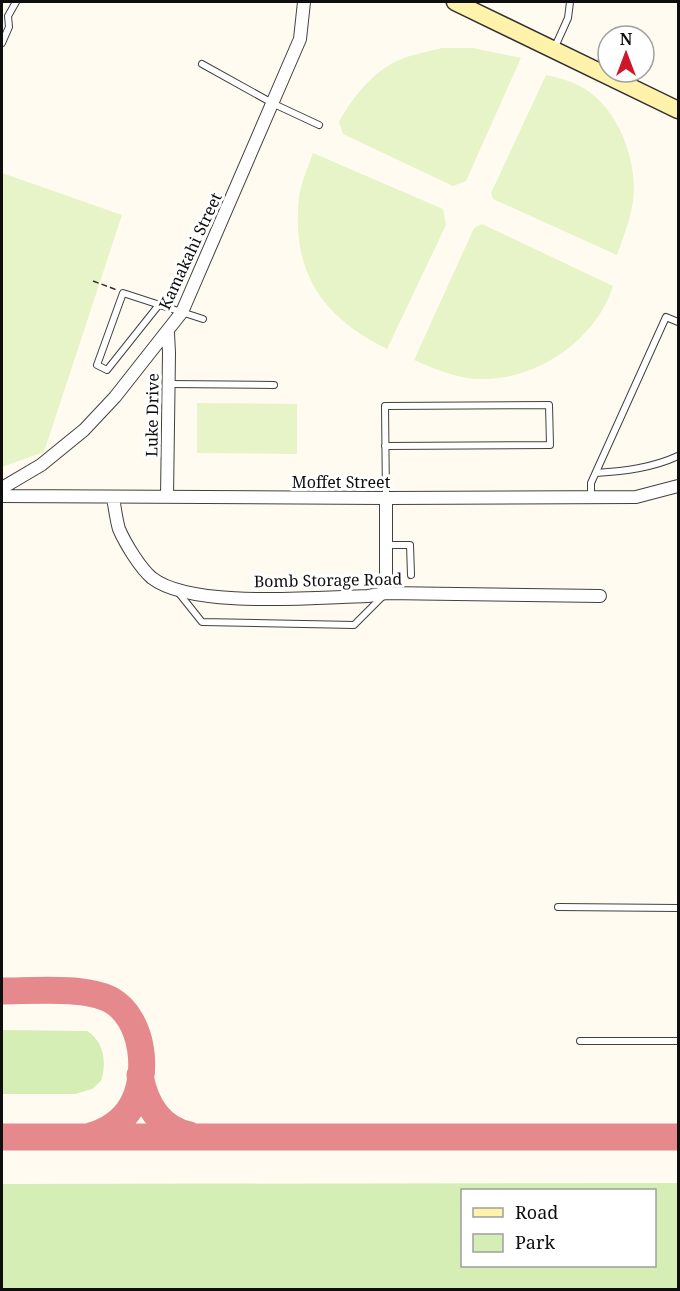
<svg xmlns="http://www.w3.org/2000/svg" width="680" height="1291" viewBox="0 0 680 1291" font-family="'Noto Serif',serif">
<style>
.green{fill:#d5eeb5;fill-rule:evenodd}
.pitch{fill:#e7f4c7}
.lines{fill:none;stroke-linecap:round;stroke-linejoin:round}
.taxiway{stroke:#e6898c;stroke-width:27}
.lane-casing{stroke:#414141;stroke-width:8}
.street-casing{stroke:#414141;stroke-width:14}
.secondary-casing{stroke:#303030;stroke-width:19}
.path{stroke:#303030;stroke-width:1.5;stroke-dasharray:6 3;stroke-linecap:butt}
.lane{stroke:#fff;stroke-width:6}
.street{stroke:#fff;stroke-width:12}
.secondary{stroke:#fff2ab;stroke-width:16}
.labels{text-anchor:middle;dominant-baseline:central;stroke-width:6;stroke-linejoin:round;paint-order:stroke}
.street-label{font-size:16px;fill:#0e0e0e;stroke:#fff}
</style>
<rect width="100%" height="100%" fill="#fffbf0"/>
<path class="green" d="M2 1030 87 1031C104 1041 107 1063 101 1081L92 1089 75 1094H2Z
M678 1183V1289H2V1184ZM462 1190H654V1266H462Z"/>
<path class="pitch" d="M442 48H473L521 58 466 181 453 186 343 134 339 122C351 100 370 75 393 63 408 55 426 52 442 48Z
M546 75C561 78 575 82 588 91 621 114 638 164 633 202 630 220 623 238 617 255L493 199 491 193Z
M313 153 443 209 446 225 387 349C322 317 291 272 299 197 301 183 308 167 313 153Z
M2 173 122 215 44 452 2 467Z
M482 224 613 286C597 338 540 378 486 379 460 380 437 370 414 360L474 228Z
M197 403 297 404V454L197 453Z"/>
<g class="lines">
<path class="taxiway" d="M2 991C31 991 85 986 111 1000 144 1019 150 1076 131 1107 122 1122 107 1131 91 1136
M140 1075C145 1104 159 1128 189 1135
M2 1137H678"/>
<defs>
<path id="lane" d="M2 43 9 27 8 16 16 2
M554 49 568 18 570 2
M202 64 274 104 319 125
M158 306 107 370 97 365 123 293 203 319
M169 384 274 385
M385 446 550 445 549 405 385 406 386 498
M596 473C625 471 652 468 678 456
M591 497V483L666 317 678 322
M386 545H410L411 575
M178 592 202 622 354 625 384 595
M558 907 678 908
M580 1041H678"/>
<path id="street" d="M2 488 41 465 84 430 115 397 182 312 300 39 304 2
M2 496 386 498 636 497 678 486
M167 497 169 353 168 333
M113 498C115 508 116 519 119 529 125 543 140 568 152 578 192 609 316 597 368 596L386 593 600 596
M386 498V593"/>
<path id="secondary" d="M455 2 678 110"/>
</defs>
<use href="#lane" class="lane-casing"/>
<use href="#street" class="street-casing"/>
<use href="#secondary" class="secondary-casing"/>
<path class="path" d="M93 281 117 290"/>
<use href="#lane" class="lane"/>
<use href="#street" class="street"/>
<use href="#secondary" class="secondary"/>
</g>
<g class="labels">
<g class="street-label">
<text transform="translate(190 251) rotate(-65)">Kamakahi Street</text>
<text transform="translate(152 415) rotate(-89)">Luke Drive</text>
<text x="341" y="482">Moffet Street</text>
<text transform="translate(328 580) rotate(-1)">Bomb Storage Road</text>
</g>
</g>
<rect width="680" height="1291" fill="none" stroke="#0e0e0e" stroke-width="6"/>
<rect x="461" y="1189" width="195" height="78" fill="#ffffff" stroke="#9f9f9f" stroke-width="1.5"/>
<rect x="473" y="1208" width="30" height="9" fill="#fff2ab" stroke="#9f9f9f" stroke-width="1.5"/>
<text x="515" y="1219" font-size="18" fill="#0e0e0e">Road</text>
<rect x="473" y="1234" width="30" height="18" fill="#d5eeb5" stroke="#9f9f9f" stroke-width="1.5"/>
<text x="515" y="1249" font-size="18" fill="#0e0e0e">Park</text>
<g transform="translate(626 54)"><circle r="28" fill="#ffffff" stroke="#9f9f9f" stroke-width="1.5"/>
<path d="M0-4.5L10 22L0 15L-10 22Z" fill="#ce1728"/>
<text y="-9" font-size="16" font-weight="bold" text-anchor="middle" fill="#0e0e0e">N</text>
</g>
</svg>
